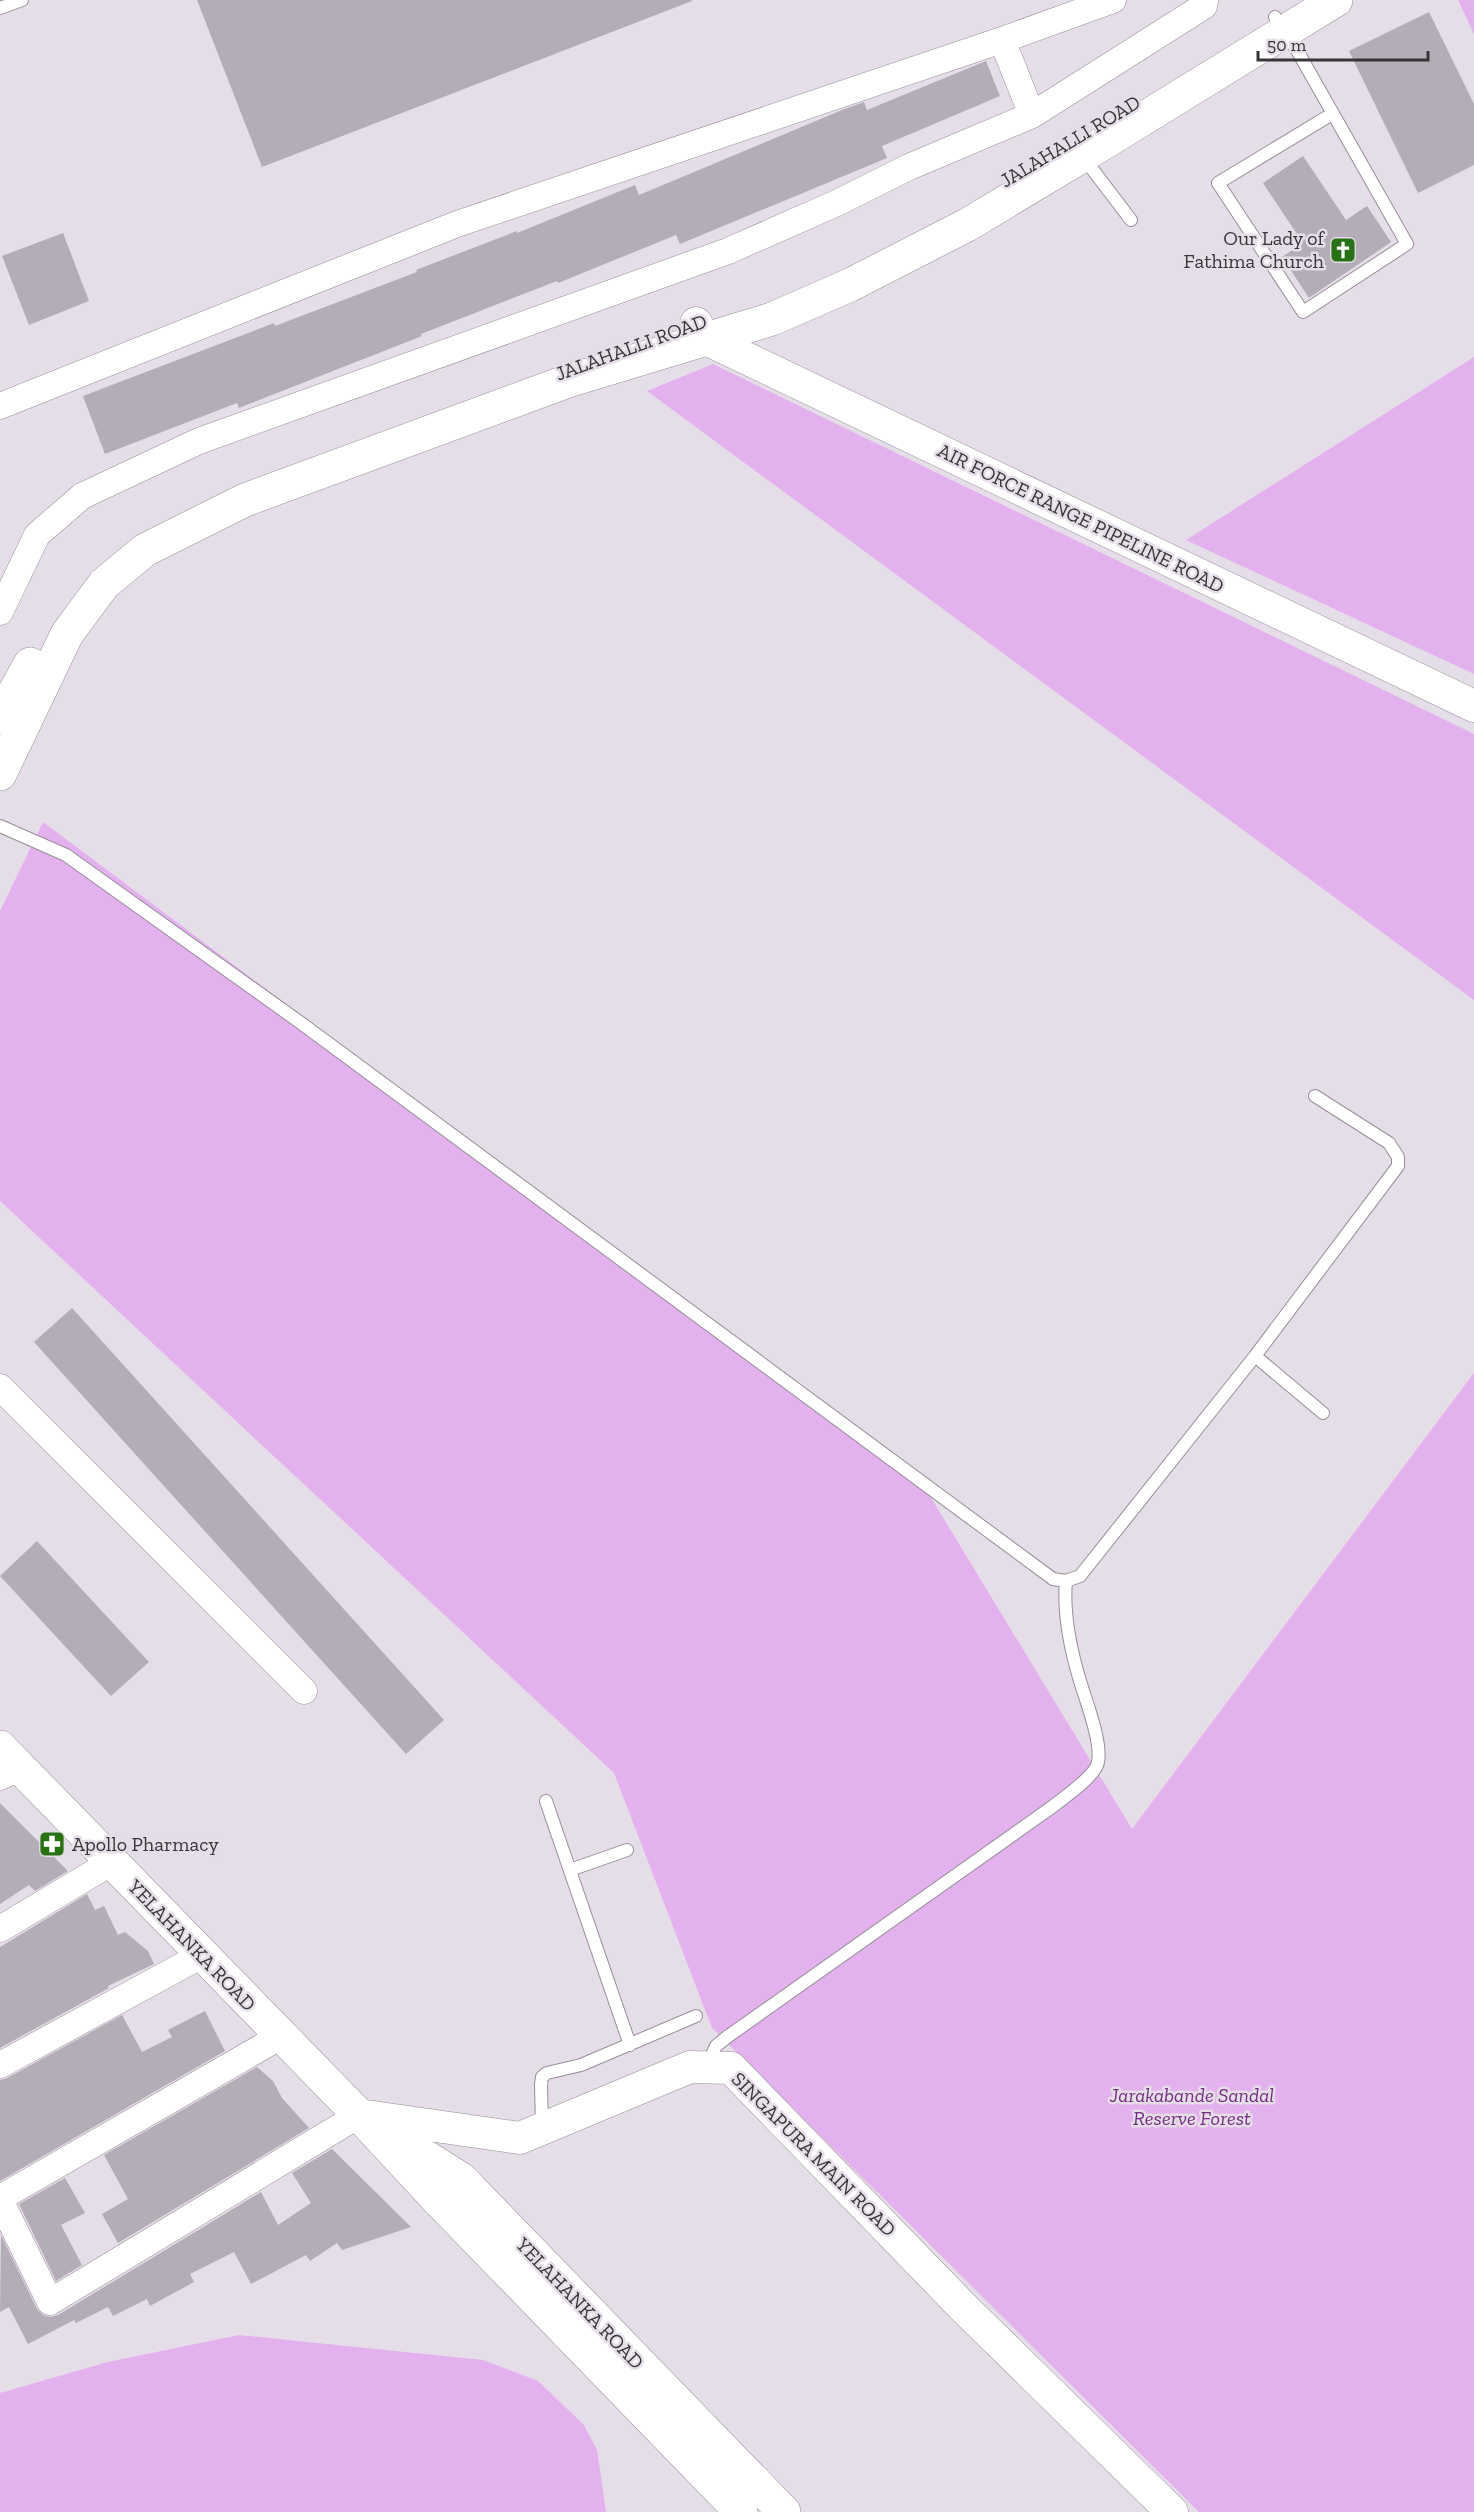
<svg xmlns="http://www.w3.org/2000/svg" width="1474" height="2512" viewBox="0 0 1474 2512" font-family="'Zilla Slab',serif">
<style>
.green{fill:#e4b1ef}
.building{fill:#b4acb6}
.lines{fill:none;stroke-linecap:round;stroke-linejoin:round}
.service-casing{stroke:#968e97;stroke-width:14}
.minor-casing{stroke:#968e97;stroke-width:27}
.tertiary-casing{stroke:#968e97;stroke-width:33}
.secondary-casing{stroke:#968e97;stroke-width:34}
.primary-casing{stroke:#968e97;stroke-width:34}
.service{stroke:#fff;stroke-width:12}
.minor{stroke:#fff;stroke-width:26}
.tertiary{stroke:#fff;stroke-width:32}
.secondary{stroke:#fff;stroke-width:33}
.primary{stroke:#fff;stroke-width:33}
.labels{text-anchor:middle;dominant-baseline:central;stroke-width:5;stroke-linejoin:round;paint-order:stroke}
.street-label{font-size:20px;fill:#383539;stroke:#e5dde7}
.poi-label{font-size:20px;fill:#383539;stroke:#e5dde7;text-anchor:end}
.park-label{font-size:20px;font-style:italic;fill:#742e83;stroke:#e5dde7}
</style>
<rect width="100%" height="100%" fill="#e5dde7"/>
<path class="green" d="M1458 0H1474V34Z
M1474 357V674L1186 540Z
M713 364 1474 734V1000L647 391Z
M43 822 919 1478 1132 1829 1474 1373V2512H1199L712 2028 614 1773 0 1201V911Z
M239 2335 483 2360 538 2381 584 2425 597 2450 606 2512H0V2393L108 2362Z"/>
<path class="building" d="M197 0H691L692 1 262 167Z
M1429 12 1474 104V165L1418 193 1349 51Z
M986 61 1000 96 882 146 887 158 680 244 676 235 558 283 557 281 421 334 422 336 239 408 237 403 105 454 83 396 274 323 275 326 417 272 416 270 517 231V233L635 185 639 195 842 110 864 102 867 110Z
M1303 156 1346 220 1367 206 1391 242 1309 298 1282 257 1303 243 1263 183Z
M63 233 89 301 29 325 2 256Z
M72 1308 444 1720 406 1754 34 1342Z
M37 1541 149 1662 111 1696 0 1576Z
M0 1803 68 1871 35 1891 29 1885 0 1904Z
M87 1894 95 1910 104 1906 118 1935 125 1932 148 1951 154 1964 108 1986 109 1988 0 2048V1947Z
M205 2011 225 2051 0 2181V2080L7 2078 122 2015 142 2052 172 2037 168 2030Z
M257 2067 273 2081 282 2098 309 2128 118 2243 102 2214 128 2199 104 2155Z
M332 2149 411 2227 342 2250 337 2243 310 2261 306 2255 251 2284 234 2252 190 2274 194 2282 150 2306 147 2299 113 2316 108 2307 76 2323 74 2320 28 2344 9 2307 0 2312 1 2235 37 2309 43 2315 50 2317 58 2315 261 2192 278 2225 311 2203 292 2173Z
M65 2178 85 2213 61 2225 82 2265 56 2281 19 2204Z"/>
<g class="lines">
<defs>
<path id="service" d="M0 8 22 0
M1275 17 1298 52 1407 244 1303 312 1218 183 1332 114
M1083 157 1131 220
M0 826 66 855 301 1023 1053 1579 1066 1581 1080 1576 1255 1356 1398 1166V1157L1389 1143 1315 1096
M1255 1356 1323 1413
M546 1801 630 2045
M570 1870 627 1850
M706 2067 716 2046 727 2037 1052 1807C1063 1798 1096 1776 1098 1762 1102 1742 1086 1701 1080 1681 1070 1648 1063 1615 1066 1581
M542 2126 541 2085 542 2077 547 2073 581 2065 696 2016"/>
<path id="minor" d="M1002 40 1032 115
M0 406 457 224 1002 40 1113 0
M0 612 37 535 82 496 199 441 728 251 839 202 909 167 1032 115 1204 6 1205 0
M0 1387 304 1691
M0 1777 20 1768
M0 1929 112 1862
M0 2065 202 1955
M0 2198 281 2036
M0 2200 50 2302 359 2115"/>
<path id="tertiary" d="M696 323 704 338 1474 706
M359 2115 520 2138 690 2067 731 2068 964 2308 1172 2512"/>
<path id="secondary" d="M0 718 30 664
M0 774 67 634 104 584 145 550 245 500 568 381 772 319 850 285 967 225 1107 141 1336 0"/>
<path id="primary" d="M0 1747 359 2115 437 2199 741 2512
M396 2138 461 2179 784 2512"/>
</defs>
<use href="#service" class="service-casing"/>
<use href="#minor" class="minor-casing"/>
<use href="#tertiary" class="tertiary-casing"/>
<use href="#secondary" class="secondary-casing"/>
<use href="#primary" class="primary-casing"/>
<use href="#service" class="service"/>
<use href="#minor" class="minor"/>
<use href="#tertiary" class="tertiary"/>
<use href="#secondary" class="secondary"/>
<use href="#primary" class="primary"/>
</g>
<defs>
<symbol id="church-square" viewBox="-11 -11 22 22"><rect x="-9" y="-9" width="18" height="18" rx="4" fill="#287216" stroke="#e5dde7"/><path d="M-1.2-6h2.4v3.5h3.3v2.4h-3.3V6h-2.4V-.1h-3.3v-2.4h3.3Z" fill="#fff"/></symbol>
<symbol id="pharmacy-square" viewBox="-11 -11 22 22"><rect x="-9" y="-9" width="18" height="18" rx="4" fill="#287216" stroke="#e5dde7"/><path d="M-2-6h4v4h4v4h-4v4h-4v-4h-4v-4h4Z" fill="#fff"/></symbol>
</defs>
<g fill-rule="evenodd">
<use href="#church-square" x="1328" y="235" width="30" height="30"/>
<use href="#pharmacy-square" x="37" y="1829" width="30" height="30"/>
</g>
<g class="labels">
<g class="street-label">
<text transform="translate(1070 141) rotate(-31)">JALAHALLI ROAD</text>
<text transform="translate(631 347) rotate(-20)">JALAHALLI ROAD</text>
<text transform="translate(1081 518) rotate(26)">AIR FORCE RANGE PIPELINE ROAD</text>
<text transform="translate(192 1945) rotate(46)">YELAHANKA ROAD</text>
<text transform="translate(814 2154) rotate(45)">SINGAPURA MAIN ROAD</text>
<text transform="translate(580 2303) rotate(46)">YELAHANKA ROAD</text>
</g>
<g class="poi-label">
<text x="1324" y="238">Our Lady of<tspan x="1324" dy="23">Fathima Church</tspan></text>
<text x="72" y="1844" text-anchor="start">Apollo Pharmacy</text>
</g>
<g class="park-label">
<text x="1192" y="2095">Jarakabande Sandal<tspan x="1192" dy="23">Reserve Forest</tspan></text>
</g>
</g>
<path d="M1258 51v9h170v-9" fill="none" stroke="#383539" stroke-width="3"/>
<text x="1267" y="51" font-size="18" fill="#383539" stroke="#e5dde7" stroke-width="4.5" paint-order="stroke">50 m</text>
</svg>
